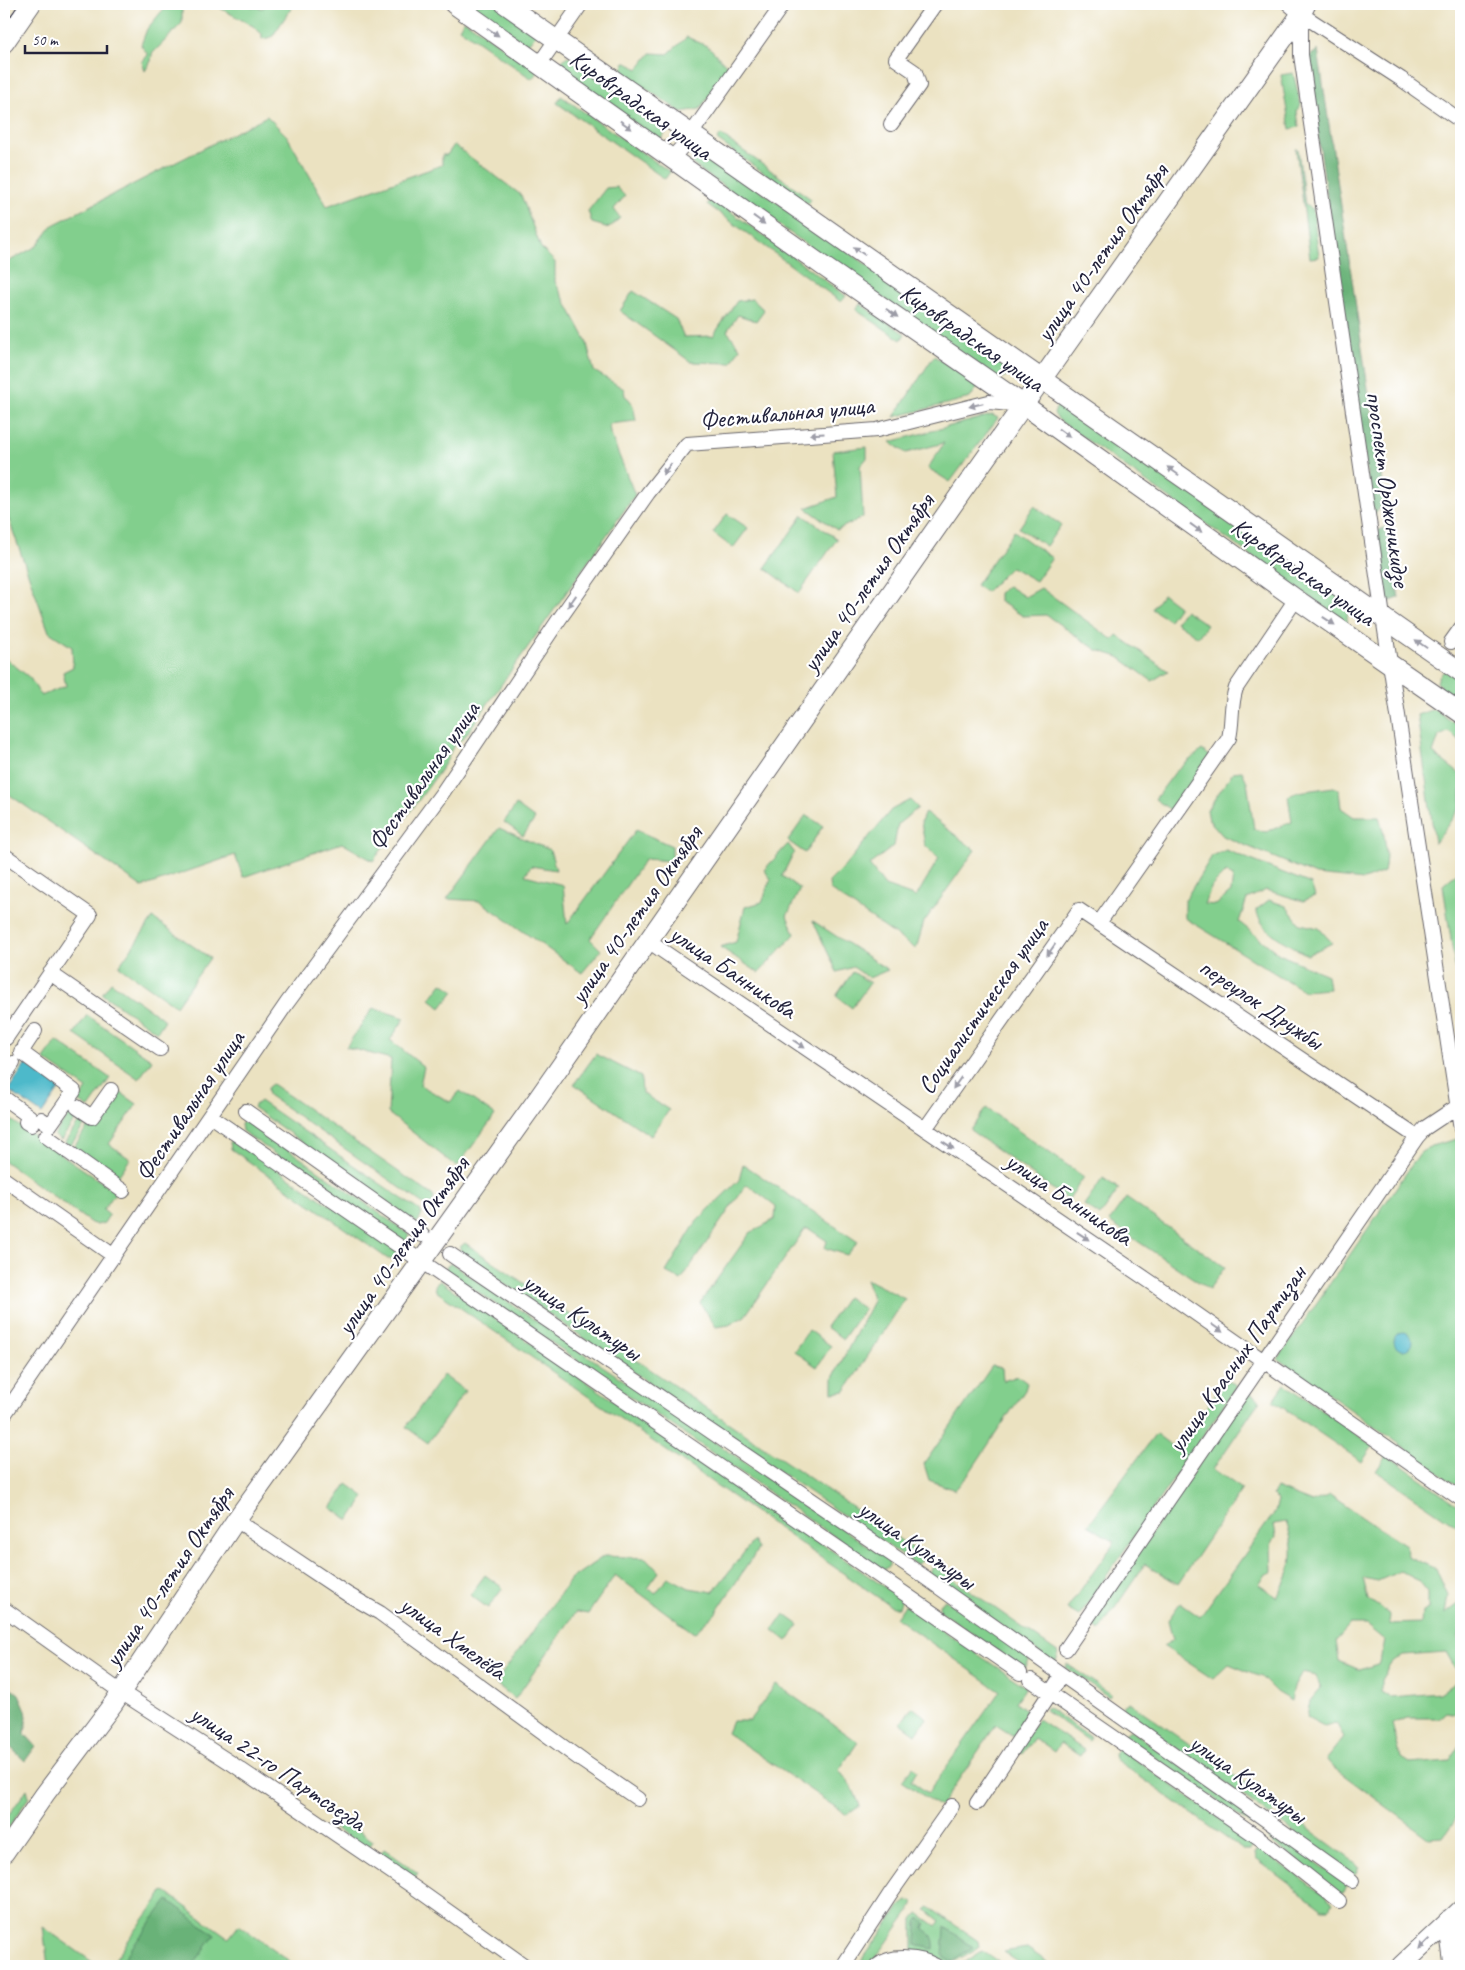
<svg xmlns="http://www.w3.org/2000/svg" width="1465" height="1970" viewBox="0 0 1465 1970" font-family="Caveat,sans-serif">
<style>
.green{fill:#82cf8d;stroke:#527864;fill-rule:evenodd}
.forest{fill:#69b278;stroke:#466a5a}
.water{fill:#4db9ca;stroke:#386e82}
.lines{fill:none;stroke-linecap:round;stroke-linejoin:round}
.minor-casing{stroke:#68656a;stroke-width:16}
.major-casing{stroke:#68656a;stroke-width:21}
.minor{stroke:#fff;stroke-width:14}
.major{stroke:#fff;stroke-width:19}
.tram{stroke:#22223b;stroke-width:1}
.oneway{fill:#9c9ca7}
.labels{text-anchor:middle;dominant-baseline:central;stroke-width:4.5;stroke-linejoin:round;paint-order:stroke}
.street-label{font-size:25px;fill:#22223b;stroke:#fff}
</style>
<rect width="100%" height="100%" fill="#fff"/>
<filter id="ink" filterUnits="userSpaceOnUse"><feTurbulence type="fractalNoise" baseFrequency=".02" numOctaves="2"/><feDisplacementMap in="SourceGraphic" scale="10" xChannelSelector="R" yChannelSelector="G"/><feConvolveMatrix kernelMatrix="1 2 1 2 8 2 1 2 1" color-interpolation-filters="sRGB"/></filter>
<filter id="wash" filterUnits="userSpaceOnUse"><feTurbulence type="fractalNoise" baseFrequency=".0096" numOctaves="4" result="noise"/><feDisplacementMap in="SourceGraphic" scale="20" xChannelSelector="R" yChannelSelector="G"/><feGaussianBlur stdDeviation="1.12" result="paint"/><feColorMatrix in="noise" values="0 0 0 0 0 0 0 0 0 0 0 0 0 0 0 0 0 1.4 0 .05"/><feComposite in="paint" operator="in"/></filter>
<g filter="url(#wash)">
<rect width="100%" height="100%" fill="#ebe2c1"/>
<path class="green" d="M170 4H191L182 7V23L152 54 151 61 145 71 142 62 148 55 141 45 147 29 167 5Z
M220 4H248L252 7 263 8 266 4H289L292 7 272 37 262 39V34L253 26 220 8Z
M467 4H498L537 33 528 44 522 42Z
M464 20 538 71 532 79 459 28Z
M687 37 709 47 729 68 700 109 681 112 621 72 625 62 638 69 651 53 668 54Z
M567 56 669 127 661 139 652 135 565 74 560 67 562 61Z
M1293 73 1301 105 1297 111 1299 127 1290 129 1281 75Z
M561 96 670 172 665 179 557 103Z
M267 116 287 136 327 206 442 165V155H447L454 145 521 195 541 248 555 262V282L586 340 594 371 624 389 625 396C634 401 634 411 636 421L609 424 610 433 635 495 463 739C450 743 451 756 444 765 421 798 397 829 373 861L342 843 243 877 235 855 142 887 4 791V657L30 678 41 696 66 686 63 672 73 667 72 647 49 632 4 506V264L37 246 53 225Z
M721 135 811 199 808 204 717 140Z
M1296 149H1298L1305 205 1313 209 1319 257 1310 258Z
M700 153 709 155 1008 363 1010 370 1005 377 997 378 692 164 695 157Z
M616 187 625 196 614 209 620 218 609 228 592 223 588 211 606 188Z
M712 198 846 296 841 302 707 204Z
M633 291 676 319 684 337 713 336 737 301 752 299 764 310 756 321 738 315 727 331 740 348 731 363 691 362 620 311Z
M860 304 905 334 901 340 856 310Z
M934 356 979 385 970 398 894 417Z
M1062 403 1348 602 1347 623 1060 421 1054 414 1056 408Z
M992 415 998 418 950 482 928 468 944 443 906 453 890 442Z
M867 447V458L860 466 863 517 837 530 806 508 837 497 833 451Z
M1034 506 1061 525 1046 546 1019 528Z
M727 514 748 528 733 548 713 533Z
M803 515 837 539 799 593 765 568Z
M1014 531 1052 558 1036 581 1011 567 986 592 976 585Z
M1008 586 1025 597 1041 588 1113 640 1117 635 1168 671 1152 681 1119 657 1097 650 1046 615 1023 616 999 601V593Z
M1163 594 1179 606 1169 620 1152 609Z
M1185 610 1207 625 1198 637 1176 622Z
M1444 671 1461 679V702L1442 689 1437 682 1439 676Z
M1434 709 1461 728V741L1448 732 1439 736 1433 753 1461 775V806L1435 843 1417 715Z
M1202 750 1210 756 1172 811 1155 799 1176 771Z
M1242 771 1247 782 1254 829 1266 832 1292 822 1288 796 1298 792 1334 787 1339 791 1341 808 1354 817H1379C1385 835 1388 853 1384 872L1364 880 1316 875 1223 836 1209 820 1207 810 1233 772Z
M910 800 918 808 898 824 894 846 869 865 885 886 916 897 939 858 925 845 921 822 925 812 975 850 924 922 916 949 830 890 829 882 845 866 891 810Z
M516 805 535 819 523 836 504 822Z
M806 815 823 826 805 853 788 841Z
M499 828 550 850 556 870 531 866 525 875 563 885 567 924 636 830 672 846V861L645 859 590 939 601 950 582 973 480 901 447 899Z
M788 844 794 852 782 876 800 889 787 916 795 934 759 973 720 947 736 942 745 907 762 902 771 879 764 870Z
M1226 850 1311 884 1315 896 1303 901 1266 890 1247 899 1239 922 1279 954 1327 975 1329 989 1304 991 1185 918V900L1212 856ZM1226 872 1233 876 1231 892 1216 905 1204 904 1212 886Z
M1459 871 1461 872V1008L1443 885Z
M1269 900 1286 906 1300 924 1319 928 1332 943 1307 955C1289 944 1261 932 1256 910Z
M153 918 210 958 176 1006 119 966Z
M813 921 888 970 869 978 853 967 837 972Z
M853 972 870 983 852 1008 836 996Z
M111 982 165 1020 157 1032 102 994Z
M442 983 454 991 441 1008 430 999Z
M373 1008 405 1018 390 1040 424 1067 420 1085 450 1102 460 1091 495 1115 457 1167 388 1113 391 1059 346 1047Z
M87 1015 152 1060 139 1079 74 1034Z
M57 1041 110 1078 89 1108 79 1101 87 1089 44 1059Z
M596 1054 641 1077 642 1093 669 1110 651 1136 574 1084Z
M272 1084 432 1195 434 1198 431 1205H425L268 1095 267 1088Z
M120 1092 137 1104 109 1144 130 1159 117 1178 73 1148 90 1124 95 1128Z
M260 1101 420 1211 422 1214 419 1221 416 1223 254 1108 255 1105Z
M986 1108 1084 1177 1068 1200 970 1130Z
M71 1112 78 1116 61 1140 54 1135Z
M4 1115 116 1192 103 1210 109 1215 104 1223 97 1225 91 1223 4 1161Z
M81 1119 87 1122 70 1146 65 1142Z
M246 1120 409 1234 406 1241 402 1242 242 1131 241 1124Z
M232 1139 398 1251 395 1259H388L231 1149 230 1142Z
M1457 1139 1461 1180V1489L1387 1435 1278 1359 1420 1153 1431 1146Z
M743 1164 858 1242 847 1255 825 1248 827 1241 809 1229H805L745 1316 729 1325 716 1327 700 1303 750 1233 775 1219 776 1206 748 1185 745 1186 681 1280 666 1272 697 1221 739 1180Z
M1103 1178 1119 1189 1100 1216 1084 1205Z
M1126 1198 1225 1267 1209 1289 1109 1222Z
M465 1243 921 1554 923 1557 922 1561 916 1565 461 1254 460 1247Z
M451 1263 887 1559 889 1562V1566L883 1570 446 1270V1267Z
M866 1279 905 1299 845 1391 833 1393V1378L873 1301Z
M440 1281 902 1599 899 1607H892L436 1291 435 1285Z
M847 1297 864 1309 843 1339 826 1327Z
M809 1330 831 1346 817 1367 794 1351Z
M992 1366 1002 1368 1003 1381 1018 1376 1027 1383 1025 1390 970 1472 955 1490 929 1480 924 1464Z
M443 1375 465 1391 428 1443 406 1427Z
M1227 1379 1237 1386 1079 1616 1067 1609 1115 1542 1088 1525 1156 1434 1176 1449Z
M1285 1384 1373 1446 1362 1462 1273 1401Z
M1248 1392 1260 1400 1213 1469 1242 1489 1178 1584 1145 1564 1099 1631 1090 1623Z
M1387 1455 1461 1507V1529L1376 1471Z
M347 1484 365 1497 349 1520 331 1508Z
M1276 1488 1312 1502 1330 1495 1369 1522 1406 1545 1407 1556 1436 1569 1448 1596 1445 1614 1460 1603 1461 1605V1628L1458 1639 1461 1641V1714L1446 1712 1439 1718H1407L1392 1724 1401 1759 1409 1764 1450 1761 1461 1744V1811L1443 1837 1429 1838 1334 1768 1326 1759 1344 1737 1336 1723 1324 1726 1307 1717 1310 1701 1321 1688 1316 1676 1302 1673 1294 1687 1291 1701 1276 1692 1261 1677 1229 1664 1213 1679 1163 1646 1173 1640 1168 1620 1180 1603 1200 1617 1275 1512 1278 1500 1273 1495ZM1286 1522C1297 1552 1293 1570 1277 1597L1259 1585 1266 1574 1272 1572 1271 1545 1276 1536 1274 1524ZM1400 1571 1419 1581 1428 1592V1609L1422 1612 1421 1623 1389 1624 1390 1615 1368 1599 1363 1578 1378 1581ZM1350 1625H1367L1384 1639 1380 1663 1360 1670 1339 1661 1336 1641ZM1446 1652 1461 1678 1440 1693 1390 1697 1381 1692V1680L1390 1665 1403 1655Z
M753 1541 758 1549 715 1614 694 1633 615 1575 588 1614 576 1612 515 1699 495 1683 571 1579 604 1556 646 1558 659 1572 647 1588 656 1593 668 1577 689 1588 713 1592Z
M935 1566 1056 1651 1059 1653 1056 1661 1052 1662 929 1574 930 1570Z
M485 1575 503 1588 488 1608 470 1595Z
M945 1600 1027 1657 1029 1660 1026 1667 1022 1668 940 1611 939 1604Z
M905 1605 1026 1687 1016 1702 1029 1712 1013 1736 996 1725 940 1807 902 1781 913 1767 917 1771 911 1781 928 1793 1000 1691 896 1618Z
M784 1614 799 1625 787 1641 773 1630Z
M1067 1664 1111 1694 1109 1697 1065 1667Z
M776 1684 858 1742 839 1770 852 1787 860 1806 847 1815 727 1733 732 1721H749Z
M1129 1702 1274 1803 1276 1806 1273 1813 1270 1815 1123 1710V1706Z
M912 1707 927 1718 916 1734 901 1723Z
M1047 1707 1091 1738 1089 1741 1045 1710Z
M1038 1719 1084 1750 1080 1756 1060 1743 1054 1752 1034 1738 1022 1754 1016 1750Z
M1130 1730 1264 1824 1261 1831 1125 1737V1734Z
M1119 1748 1250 1840 1253 1843 1250 1850H1243L1115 1759 1114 1753Z
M27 1789 29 1797 4 1835V1822Z
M1287 1813 1357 1864 1359 1867 1356 1874 1353 1875 1283 1824 1281 1817Z
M338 1816 373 1841 367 1851 331 1826Z
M1274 1831 1347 1885 1344 1892 1340 1893 1268 1839 1269 1836Z
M384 1849 418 1873 411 1882 377 1858Z
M1261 1849 1333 1902 1330 1909H1323L1256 1859 1255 1853Z
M164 1891 229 1938 239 1925 295 1965 110 1966Z
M908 1901 914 1902V1905L870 1966H858L901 1905Z
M929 1907 978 1941 979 1947 947 1966 935 1958 913 1952V1919L918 1913 936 1926 940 1921 926 1910Z
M43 1927 98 1966H48Z
M1027 1948 1053 1966H1024L1003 1952Z
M982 1951 1005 1966H959Z"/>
<path class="forest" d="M1318 50 1385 503 1373 516 1307 58Z
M1388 526 1399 598 1388 602 1377 531Z
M4 1682 19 1694 26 1710 27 1717 25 1734 36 1746 25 1761 10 1747 4 1714Z
M168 1900 215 1935 192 1966H118Z
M919 1918 926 1923 924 1929C932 1933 935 1940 934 1949L916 1945 917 1921Z
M945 1927 973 1947 951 1962 944 1958 943 1955Z"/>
<path class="water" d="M26 1064 60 1088 42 1114 8 1090Z
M1394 1341a9 9 0 1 1 18 0a9 9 0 1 1-18 0Z"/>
</g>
<g filter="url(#ink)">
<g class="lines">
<defs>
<path id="minor" d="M1289 4 1301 14 1401 79 1461 121
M1301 12V55L1383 617 1461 1129
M540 63 581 4
M891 124 919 85 915 72 896 59 935 4
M672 158 681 148 783 4
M1451 642 1461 628
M4 855 90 915 6 1038 4 1037
M1099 923 1229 738C1233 721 1230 705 1236 688L1296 599
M648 941 1155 1285 1461 1499
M50 973 160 1049
M25 1046 35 1031
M21 1052 74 1091 50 1125 41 1119
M4 1077 13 1063
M4 1098 30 1117 26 1122 31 1125
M77 1107 92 1117 111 1090
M246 1111 422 1235
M210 1116 1020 1673
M925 1129 1079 910 1417 1137
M46 1136 123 1191
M4 1179 114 1256
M450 1254 916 1571 1352 1881
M4 1415 287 1003 443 792 558 621 648 493 687 444 877 430 989 402 1022 405
M236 1520 347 1594 380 1613 584 1762 638 1799
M4 1609 121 1692 231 1763 418 1890 525 1966
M1066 1649 1417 1137 1425 1128 1458 1106
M1031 1680 1262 1840 1339 1901
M977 1803 1062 1675
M843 1966 890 1894 952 1806
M877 1966C891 1954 921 1957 936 1966"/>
<path id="major" d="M454 4 823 266 1024 405 1296 599 1461 713
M505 4 1461 672
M4 43 31 4
M4 1853 45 1794 113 1704 236 1520 539 1097 961 493 1301 14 1306 4
M1448 1921 1454 1966
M1401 1966 1461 1910"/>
</defs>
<use href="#minor" class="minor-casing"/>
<use href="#major" class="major-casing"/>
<use href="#minor" class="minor"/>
<use href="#major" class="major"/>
<path class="tram" d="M4 26 19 4"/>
</g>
<defs><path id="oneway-solid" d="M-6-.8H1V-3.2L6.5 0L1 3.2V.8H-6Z" transform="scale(1.25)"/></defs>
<g class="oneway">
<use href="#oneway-solid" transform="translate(493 32) rotate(34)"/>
<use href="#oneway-solid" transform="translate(626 125) rotate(36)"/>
<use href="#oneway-solid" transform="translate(759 220) rotate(36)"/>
<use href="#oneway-solid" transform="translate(859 251) rotate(-145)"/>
<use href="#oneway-solid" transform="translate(892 313) rotate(35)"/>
<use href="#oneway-solid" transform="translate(976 405) rotate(166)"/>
<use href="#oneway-solid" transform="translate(1064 433) rotate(36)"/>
<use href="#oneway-solid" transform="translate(817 434) rotate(176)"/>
<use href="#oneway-solid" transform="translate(667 469) rotate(128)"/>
<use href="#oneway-solid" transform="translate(1173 471) rotate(-145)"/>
<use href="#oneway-solid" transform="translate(1196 528) rotate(36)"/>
<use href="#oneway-solid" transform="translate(572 601) rotate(125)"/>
<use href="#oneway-solid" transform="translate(1329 621) rotate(34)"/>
<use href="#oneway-solid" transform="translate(1421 644) rotate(-145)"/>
<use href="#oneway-solid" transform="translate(1051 950) rotate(125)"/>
<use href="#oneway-solid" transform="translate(799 1044) rotate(34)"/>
<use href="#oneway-solid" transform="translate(957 1083) rotate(125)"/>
<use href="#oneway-solid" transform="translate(948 1145) rotate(34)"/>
<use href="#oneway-solid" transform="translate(1083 1236) rotate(34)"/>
<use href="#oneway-solid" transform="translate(1217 1328) rotate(35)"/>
<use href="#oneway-solid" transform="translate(1424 1944) rotate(136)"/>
</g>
</g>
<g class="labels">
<g class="street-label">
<text transform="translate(641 105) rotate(36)">Кировградская улица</text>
<text transform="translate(1102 253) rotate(-55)">улица 40-летия Октября</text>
<text transform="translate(972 338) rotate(35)">Кировградская улица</text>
<text transform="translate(787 413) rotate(-5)">Фестивальная улица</text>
<text transform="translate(1388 489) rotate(82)">проспект Орджоникидзе</text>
<text transform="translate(1303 572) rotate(35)">Кировградская улица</text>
<text transform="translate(868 583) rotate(-55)">улица 40-летия Октября</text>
<text transform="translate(424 776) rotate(-55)">Фестивальная улица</text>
<text transform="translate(636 915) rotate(-55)">улица 40-летия Октября</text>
<text transform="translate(733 972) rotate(34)">улица Банникова</text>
<text transform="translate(1261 1004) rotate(34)">переулок Дружбы</text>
<text transform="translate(983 1006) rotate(-55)">Социалистическая улица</text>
<text transform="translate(190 1106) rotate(-56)">Фестивальная улица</text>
<text transform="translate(1069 1199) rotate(34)">улица Банникова</text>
<text transform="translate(403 1246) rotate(-55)">улица 40-летия Октября</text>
<text transform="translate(582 1317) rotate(34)">улица Культуры</text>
<text transform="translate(1237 1359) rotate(-55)">улица Красных Партизан</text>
<text transform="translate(917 1545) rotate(35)">улица Культуры</text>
<text transform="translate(169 1577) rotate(-56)">улица 40-летия Октября</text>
<text transform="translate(453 1638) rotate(36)">улица Хмелёва</text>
<text transform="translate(278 1768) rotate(34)">улица 22-го Партсъезда</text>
<text transform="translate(1248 1779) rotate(35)">улица Культуры</text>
</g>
</g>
<rect width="1465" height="1970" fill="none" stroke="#fff" stroke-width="20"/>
<path d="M25 45v8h82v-8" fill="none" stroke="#22223b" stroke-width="2.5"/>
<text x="32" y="45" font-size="15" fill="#22223b" stroke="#ffffff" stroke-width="4" paint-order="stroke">50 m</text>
</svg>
